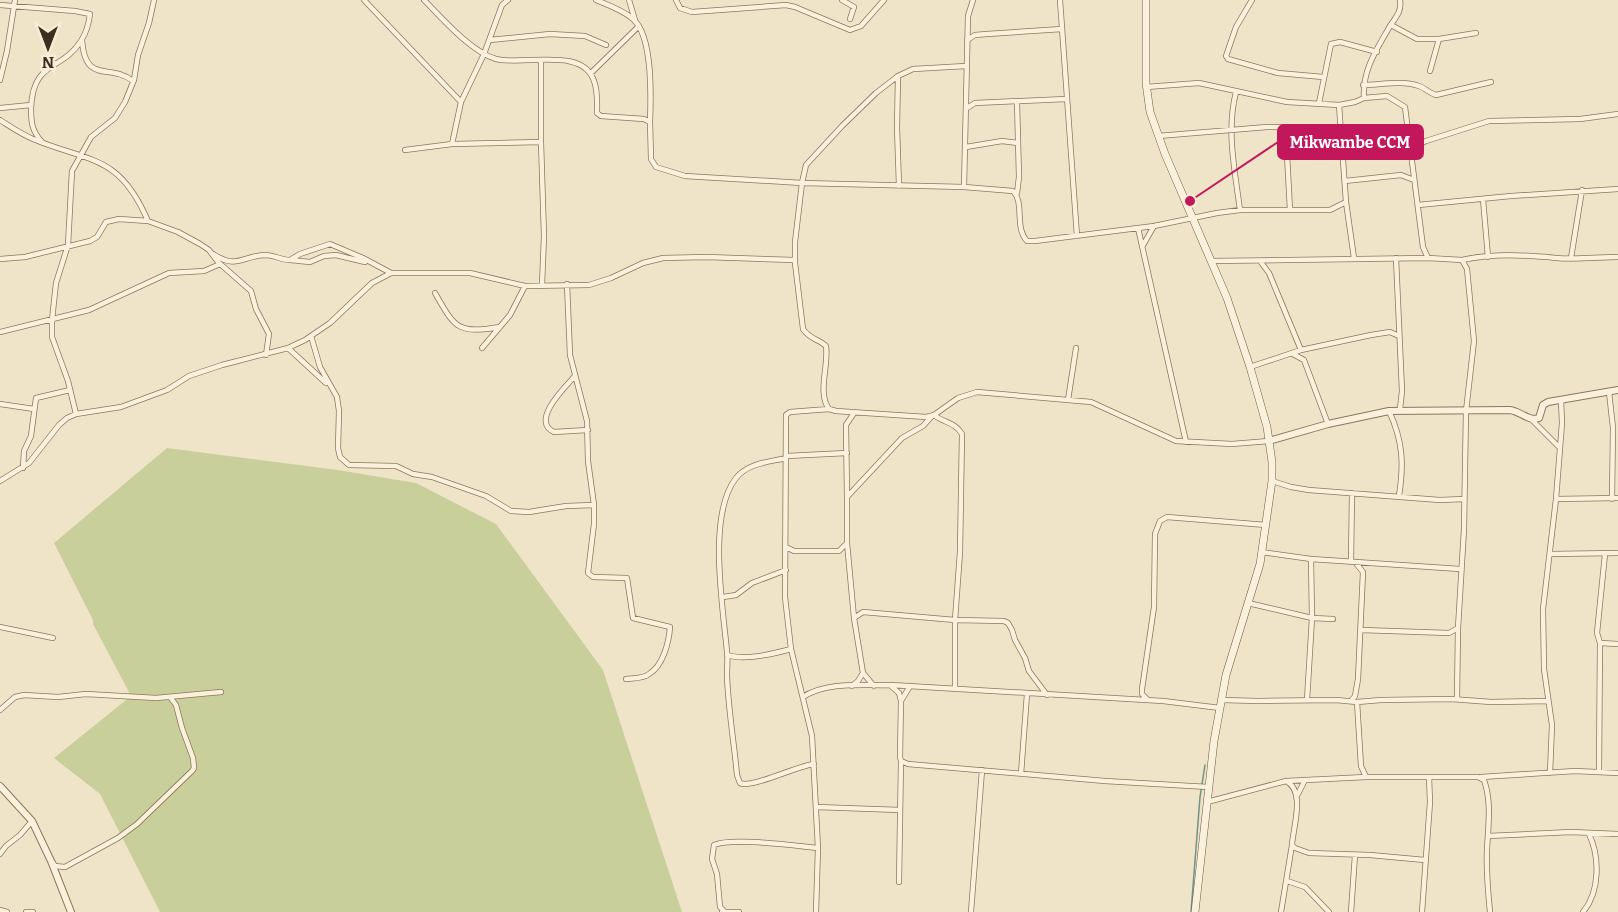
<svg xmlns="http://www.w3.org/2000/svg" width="1618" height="912" viewBox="0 0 1618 912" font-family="Bitter,serif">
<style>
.green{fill:#c9cf9b}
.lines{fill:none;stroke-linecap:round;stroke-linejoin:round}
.stream{stroke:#6f938a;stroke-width:1.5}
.minor-casing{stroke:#8d765c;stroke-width:6}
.tertiary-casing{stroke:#8d765c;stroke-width:8}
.secondary-casing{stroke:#6f573f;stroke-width:8}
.minor{stroke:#faf1dc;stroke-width:4.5}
.tertiary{stroke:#faf1dc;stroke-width:6}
.secondary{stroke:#faf1dc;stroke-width:7}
.leader{fill:none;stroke:#c2185b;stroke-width:2}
.callout-dot{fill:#c2185b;stroke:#f7eed8;stroke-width:2}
.callout{fill:#c2185b;stroke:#c2185b;stroke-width:2}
.callout-label{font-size:16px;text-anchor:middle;font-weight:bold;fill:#fff}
</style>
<rect width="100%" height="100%" fill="#f0e4c8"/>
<path class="green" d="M167 448 338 470 416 483 496 524 603 670 682 912H160L100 794 54 758 131 696 93 624V620L54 543Z"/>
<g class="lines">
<path class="stream" d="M1191 912 1200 797 1205 765"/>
<defs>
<path id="minor" d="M364 0 461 102
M424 0C442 18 471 52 496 59 523 66 583 46 594 81 598 91 597 103 597 113L601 116 644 119 650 122 651 159 656 167 685 176 802 183 964 187 1013 191C1025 203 1014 227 1027 241H1035L1154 226 1217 213 1240 210H1330L1346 202
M596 0C608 5 625 11 634 20 653 38 651 97 650 122
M629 0 635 20
M676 0 680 8 692 12 786 5 795 7 850 30 861 26 884 0
M842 0 854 7 850 19
M1060 0 1077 236
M1252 0 1236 27 1226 56 1228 59 1278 73 1323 77
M0 5 75 11 90 14C89 23 86 33 81 41 62 71 33 60 31 108 31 123 32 131 42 142
M1391 25 1417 39H1439L1476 33
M82 40C85 85 110 63 133 81
M490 40 550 34 585 36 606 45
M967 40 975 35 987 34 1062 29
M541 60V142L544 236 542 285
M966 66 913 69 898 76 876 93 842 126 806 165 802 183 795 242V263L803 329C809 339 819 339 826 346 829 365 817 393 829 409L836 411 926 417 934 415 958 398 977 392 1091 402 1176 441 1232 444 1269 441
M1430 71 1439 39
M591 73 639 26
M898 76 897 127 899 186
M0 80 7 51 15 0
M1363 85C1381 85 1401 80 1419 86 1425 88 1429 93 1436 95L1491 82
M1146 87 1199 83 1287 102 1339 105 1355 102 1364 98C1362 70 1377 49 1390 26 1396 17 1402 11 1400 0
M1236 92C1226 131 1235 171 1240 210
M1364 98 1387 96 1405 107 1423 247 1428 258
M1319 103 1331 44 1340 42 1377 52
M1339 105 1346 202 1354 258
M0 108 31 105
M967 108 975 103 1066 99
M0 120C11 127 21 134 33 139 91 163 119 154 148 221
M1281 127 1286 136 1290 210
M1158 136 1267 127 1330 128 1341 135
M452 144 461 102 484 54 502 5 508 0
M966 147 1002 141 1018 143
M405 150 452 144 541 142
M1410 152 1415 146 1426 141 1489 121 1580 119 1618 114
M1345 181 1401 175 1414 180
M964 187 968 16 973 0
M1017 193 1019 177 1017 102
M1483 199 1488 257
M1418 205 1511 196 1618 189
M1138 228 1186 442
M1142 247 1154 226
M213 254C238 270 241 256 265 255 274 255 281 260 290 260L300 254 330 244 363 258 391 273
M1396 258 1402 391 1400 409
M1571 258 1582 190
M0 259 25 257 90 241 97 237 106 222 119 219 148 221 178 232 200 244 209 250 218 262 251 291 256 309 269 334 266 355
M290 260 310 262 324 256 336 255 365 262
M1462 260C1493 253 1525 255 1556 258 1576 260 1598 257 1618 257
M1211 261 1428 258 1462 260 1467 269 1474 341 1466 411 1464 529 1458 628 1449 633 1361 630
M1260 261 1269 273 1301 350
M567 284 570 355 587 421 588 461 594 505V524L588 573 593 577 627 578 633 618 670 627C669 642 663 666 649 674 643 679 633 678 626 679
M435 293C455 328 457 334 500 327
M0 332 89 310 169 273 204 271 220 264
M311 336 320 367 337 397 339 411 338 448 340 457 349 465 396 466 413 474 432 477 486 496 511 511 529 512 566 506 594 505
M288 348 326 383
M482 348 510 315 525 286
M1293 354 1304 360 1328 424
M1250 367 1301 350 1371 335 1390 332 1399 336
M574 377C565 387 530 421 554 432L588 430
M1609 392 1613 428 1612 499
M1068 400 1076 348
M0 404 34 409
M1389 411C1403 441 1404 464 1399 496
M76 414 68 381 52 337V320L56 283 68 245 72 171 91 137 115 118 125 102 134 80 138 55 149 23 154 0
M934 415C944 423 955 422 962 434L960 552 955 620V689
M1531 419 1559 447
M787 456 847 453
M786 458C769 462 748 463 736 478 707 515 723 607 727 652 728 660 727 667 727 675 728 708 734 742 737 775L740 783C751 789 796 766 814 764
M23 468 24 451 31 436 36 398 70 390
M0 481 29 463 59 425 67 418 76 414 121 407 167 390 189 376 222 365 288 348 305 340 330 323 372 283 391 273H470L525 286 589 285 611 278 643 263 663 258 706 257 794 260
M1272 481 1291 487 1309 490 1440 500 1464 499
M847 497 846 425 854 413
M1556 499 1618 498
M786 547 794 551H839L847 543
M1261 552 1311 559 1460 569
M1551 554 1618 553
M1351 561 1352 493
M723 597 736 595 752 583 786 570
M1248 603 1312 618 1333 619
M854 618 863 612 955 620 1004 621 1008 623 1012 630 1015 640 1025 658 1029 671 1047 695
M0 627 53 638
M1600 643 1618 644
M727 655C745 661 773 654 791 649
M863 673 874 686
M852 686 858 681 863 673 854 618 847 543V497L902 438 923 426 932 416
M891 686 899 693 901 701 900 757 901 761 908 764 1105 781 1208 787
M803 697C827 681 863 686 891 685L1163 701 1220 708
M1457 699 1458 628
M1148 700 1142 694V689L1154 607 1155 534 1160 521 1167 517 1266 525
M1222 700 1258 701 1336 700 1357 702 1381 700 1451 699 1491 702 1547 701
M1307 700 1312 618 1311 559
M901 701 910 686
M1351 701 1355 696 1358 679 1363 572 1355 562
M1357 702 1361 766 1366 777
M0 710 15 697 24 695 58 697 86 694 156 698 221 692
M1599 771 1600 643 1597 633 1605 554
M1550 773 1552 725 1544 669 1543 609 1556 499 1562 423 1561 400
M1021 774 1027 694
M1481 777 1575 771 1618 773
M1286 781C1306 791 1293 827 1292 845L1295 848 1309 853 1370 855 1425 860
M1298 794 1305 780
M1207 802 1286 781 1366 777H1478L1484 780C1492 802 1488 827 1487 850 1486 870 1488 892 1490 912
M816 807 900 810
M1488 836 1571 832 1618 834
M0 854 6 846 20 835 32 821
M53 863 55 866 65 867 118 838 137 824 192 771 194 768 193 758 182 728 176 705 170 697
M1287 881 1305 887 1329 912
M899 882 901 761
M0 910 7 912
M26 912H33
M722 912H739
M725 912 720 907 717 874 712 859 714 845C732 837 796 846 818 848
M816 912 818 848 812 736 791 649 785 597 786 415 790 412 829 409
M971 912 982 770
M1281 912 1292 845
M1351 912 1355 855
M1422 912 1430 802 1429 777
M1583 912C1600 892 1600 857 1589 834"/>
<path id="tertiary" d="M1269 441 1328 424 1389 411 1510 410C1520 411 1529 422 1539 418L1543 405 1548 402 1618 390
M0 786 32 821 51 861 71 912"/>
<path id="secondary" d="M1146 0V83L1150 112 1165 154 1227 298 1250 367 1267 427 1272 462V481L1260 564 1226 675 1214 741 1195 912"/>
</defs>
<use href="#minor" class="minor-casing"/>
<use href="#tertiary" class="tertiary-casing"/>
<use href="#secondary" class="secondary-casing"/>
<use href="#minor" class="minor"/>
<use href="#tertiary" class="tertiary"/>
<use href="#secondary" class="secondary"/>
</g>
<path class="leader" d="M1190 201L1278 142"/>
<circle class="callout-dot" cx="1190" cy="201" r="6"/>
<rect class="callout" x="1278" y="125" width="145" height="34" rx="6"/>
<g class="callout-label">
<text x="1350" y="148">Mikwambe CCM</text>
</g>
<g transform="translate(48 48) rotate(180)" stroke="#f7eed8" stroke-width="4.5" paint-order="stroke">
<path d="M0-4.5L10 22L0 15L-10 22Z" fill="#3d2e20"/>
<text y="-9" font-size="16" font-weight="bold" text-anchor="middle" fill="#3d2e20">N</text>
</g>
</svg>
